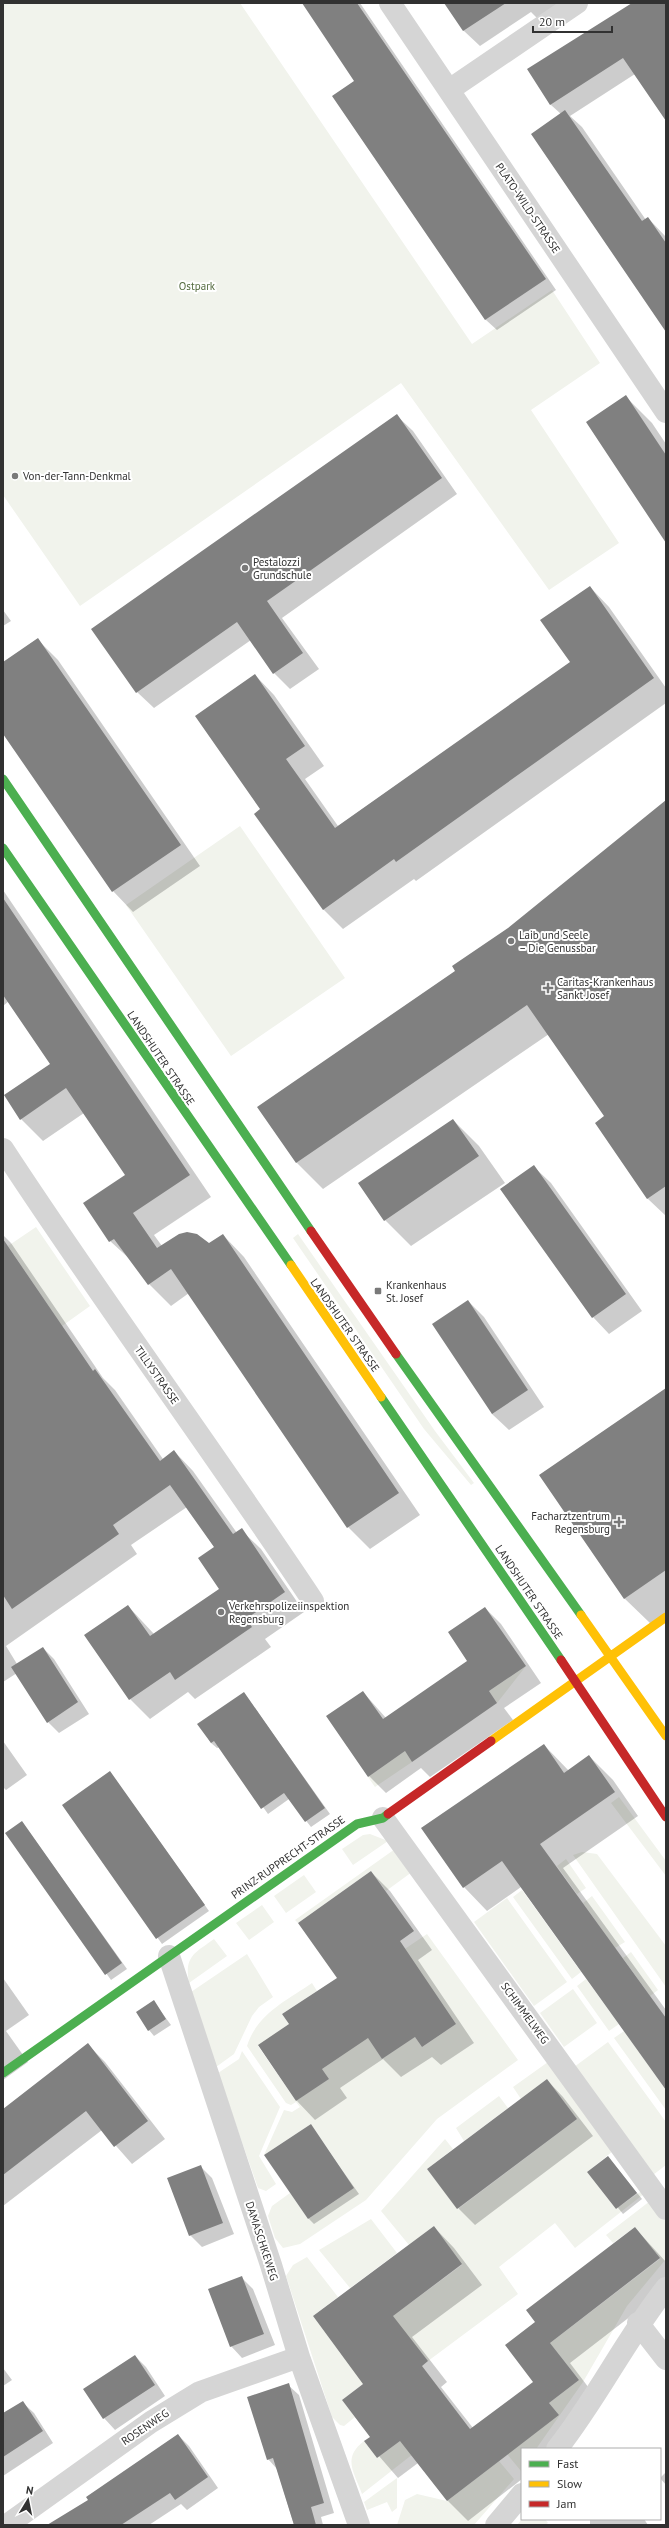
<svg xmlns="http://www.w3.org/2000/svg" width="669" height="2528" viewBox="0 0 669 2528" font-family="'PT Sans',sans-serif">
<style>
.green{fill:#f1f3ec}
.shadow{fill:#0003}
.building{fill:#808080}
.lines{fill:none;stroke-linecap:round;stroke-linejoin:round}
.street{stroke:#d5d5d5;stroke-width:22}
.fast{stroke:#4caf50;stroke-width:9}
.slow{stroke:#ffc107;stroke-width:9}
.jam{stroke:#c62828;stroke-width:9}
.poi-dot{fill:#797979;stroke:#fff;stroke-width:1.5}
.labels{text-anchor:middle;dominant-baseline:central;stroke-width:4;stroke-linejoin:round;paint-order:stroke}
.street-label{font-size:11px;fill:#313131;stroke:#fff}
.park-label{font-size:11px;fill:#556c40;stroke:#fff}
.poi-label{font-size:11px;fill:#313131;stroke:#fff;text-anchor:start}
</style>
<rect width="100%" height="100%" fill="#fff"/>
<path class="green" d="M3 3H240L472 344 552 290 600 363 531 410 619 543 549 590 401 383 80 606 3 495Z
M240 826 345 978 231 1056 126 905Z
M36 1227 90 1306 62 1326 8 1246Z
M298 1234 435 1431 474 1483 471 1485 424 1429 293 1238Z
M526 1666 497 1703 489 1691Z
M405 1751 412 1762 375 1787 368 1777Z
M619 1797 666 1861V1876L611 1803Z
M370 1834 388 1841 353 1865 342 1849 363 1835Z
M395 1849 412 1872 386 1891 371 1871 298 1923 295 1920Z
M582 1852 597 1854 666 1946V1987L573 1855Z
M566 1859 586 1888 577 1894 557 1866Z
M304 1875 316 1892 286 1913 274 1896Z
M522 1890 581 1972 572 1979 513 1897Z
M592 1896 625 1942 615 1948 583 1903Z
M507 1898 567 1982 534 2006 474 1922Z
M262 1905 274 1922 249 1940 236 1923Z
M427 1934 518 2060 437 2119 366 2200 300 2244 283 2248 275 2238 268 2216 272 2206 290 2193 308 2219 354 2188 311 2124 264 2155 284 2110 292 2112 300 2107 296 2102 291 2105 286 2103 247 2046C257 2014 286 2001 312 1983L317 1991 282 2014 289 2024 258 2046 296 2101 329 2079 322 2069 354 2047 365 2033 382 2059 415 2037 422 2047 456 2024 338 1994Z
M214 1939 227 1956 189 1983C184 1956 195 1953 214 1939Z
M631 1952 658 1990 650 1996 623 1958Z
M247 1954 273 1997 259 2007 252 2016 234 2054 216 2067 191 1992Z
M586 1979 619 2024 609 2031 577 1986Z
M573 1989 597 2023 564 2047 540 2013Z
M624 2031 666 2090V2110L614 2038Z
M608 2042 666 2122V2165L653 2175 574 2067Z
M242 2051 280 2107 259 2156 276 2184 266 2191 258 2188 218 2073 239 2059Z
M548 2062 613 2151 587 2172 616 2209 643 2190 645 2193 575 2248 555 2223 499 2267 518 2294 428 2361 414 2344 342 2400 355 2417 344 2426 340 2425 332 2417 286 2276 293 2265 307 2257 338 2297 313 2316 341 2354 462 2265 434 2226 409 2245 381 2211 445 2139 453 2149 427 2169 458 2209 577 2119 547 2079 521 2099 513 2087Z
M499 2096 508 2108 464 2141 456 2128Z
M650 2201 666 2222V2259L627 2306 583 2382 536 2449H522L521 2471 507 2454 559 2415 549 2403 579 2380 550 2343 660 2259 635 2227 613 2243 606 2235Z
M371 2219 397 2253 350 2288 319 2250Z
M450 2403 460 2417 362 2494C354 2472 342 2458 364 2441L377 2458Z
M499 2461 514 2479 474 2525H397L405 2500 417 2494 447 2501Z
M397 2478V2508L392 2512 387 2502 367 2510 364 2502Z
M522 2519H545L548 2523 545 2525H517Z"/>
<path class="shadow" d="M304 3H360L556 290 497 330 486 320 334 96 356 81Z
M445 3H561L537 18 531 12 480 46 464 31Z
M634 3H666V120L635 74 570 116 582 127 646 220 648 218 666 237V331L561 114 551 105 529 70Z
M626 397 652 423 666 444V541Z
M396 415 413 431 457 494 282 618 319 669 290 689 274 673 251 640 154 708 137 692Z
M590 587 609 607 666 688V703L416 881 414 879 343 929 323 909 262 810 255 675 274 695 324 766 305 779 338 826 571 663Z
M3 610 11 621 3 626Z
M37 639 58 660 200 866 133 912 113 891 3 732V663Z
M666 801V1216L648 1199 596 1123 606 1116 549 1034 323 1189 297 1163 259 1107 457 971Z
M3 890 211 1197 154 1235 162 1246 209 1244 223 1235 244 1257 420 1515 370 1549 348 1527 189 1293 171 1306 149 1284 133 1262 110 1241 126 1175 84 1113 43 1141 21 1119 51 1064 9 1001 3 1006Z
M453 1120 479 1146 505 1183 411 1246 385 1220Z
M534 1167 551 1183 642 1311 609 1334 593 1317 502 1190Z
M3 1235 11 1243 103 1378 115 1390 163 1459 174 1451 193 1471 237 1533 241 1530 261 1549 304 1612 265 1639 271 1647 195 1699 188 1692 150 1719 130 1699 86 1635 128 1606 154 1634 221 1589 215 1548 187 1507 131 1545 137 1554 6 1646 17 1664 43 1648 54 1659 89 1714 59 1733 48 1722 17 1673 3 1682Z
M468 1301 484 1317 544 1407 509 1430 492 1414Z
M666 1389V1614L651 1624 624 1598Z
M485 1608 501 1624 541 1683 504 1708 513 1720 430 1777 421 1768 386 1793 369 1776 328 1717 363 1692 386 1718 469 1661Z
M244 1693 330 1814 311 1827 289 1799 268 1814 220 1747 217 1748 211 1743 199 1724Z
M3 1741 27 1775 6 1790 3 1787Z
M544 1745 569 1771 589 1756 613 1780 638 1816 563 1868 666 2010V2088L521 1887 487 1911 464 1887Z
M110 1772 209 1911 162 1944 63 1805Z
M22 1822 127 1969 111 1980 6 1833Z
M371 1872 390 1891 432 1950 418 1960 474 2043 441 2065 432 2057 401 2077 383 2059 340 2088 347 2098 315 2120 297 2101 259 2046 290 2025 338 1978Z
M3 1978 29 2015 6 2031 28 2062 3 2080Z
M154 2002 171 2025 154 2036 149 2030Z
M88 2045 105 2062 165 2139 132 2164 102 2130 3 2206V2110Z
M547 2080 563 2097 593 2136 475 2225 458 2208 428 2169Z
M310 2125 359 2194 314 2224 309 2219Z
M608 2157 642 2199 623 2214 589 2172Z
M200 2166 212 2178 234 2234 202 2247 190 2235Z
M434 2227 454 2248 482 2285 412 2337 447 2382 441 2387 473 2428 535 2382 536 2322 635 2228 666 2262V2289L570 2363 598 2400 561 2449H522V2479L468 2521 447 2500 418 2463 398 2478 366 2441 372 2437 364 2384 314 2316Z
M241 2277 253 2289 275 2345 242 2358 231 2346Z
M135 2356 146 2367 165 2396 115 2430 104 2418Z
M3 2368 12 2380 3 2386Z
M288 2385 299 2395 334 2513 321 2517 323 2525H294L277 2469 268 2459Z
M22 2402 34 2413 53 2443 3 2476V2415Z
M178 2435 189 2446 218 2488 187 2510 181 2504 149 2525H49L89 2500Z
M666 2472V2485L660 2478Z
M590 2519H644L648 2525H590Z"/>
<path class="building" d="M302 3H357L546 279 485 320 332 96 354 81Z
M444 3H506L463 31Z
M632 3H666V121L623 58 550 105 527 69Z
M565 110 642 221 648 217 666 243V332L531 134Z
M626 395 666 455V543L586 422Z
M397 414 442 478 267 601 303 653 273 674 237 622 136 693 91 629Z
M590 586 654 678 396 862 394 859 323 910 254 814 260 809 195 716 255 674 305 746 286 759 335 828 570 662 540 620Z
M38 638 181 845 112 892 3 734V662Z
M666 800V1186L647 1199 595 1123 604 1116 527 1005 296 1163 257 1107 455 971 452 966 508 928Z
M3 898 190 1175 133 1213 157 1248 179 1234 187 1232 197 1234 209 1243 223 1234 399 1493 347 1528 171 1269 148 1285 114 1239 109 1242 83 1203 125 1175 66 1088 20 1120 4 1095 50 1064 3 995Z
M453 1119 479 1156 384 1221 358 1183Z
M534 1165 626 1294 592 1318 500 1189Z
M3 1239 93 1371 95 1369 160 1461 174 1450 233 1534 242 1528 285 1592 246 1619 252 1627 175 1680 170 1672 129 1700 84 1635 128 1605 150 1636 219 1589 198 1558 214 1547 170 1485 113 1525 119 1534 12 1609 3 1595Z
M468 1300 528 1390 492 1414 432 1324Z
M666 1388V1570L624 1599 539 1475Z
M485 1607 526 1666 489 1691 497 1703 412 1762 405 1751 368 1777 326 1716 363 1691 383 1719 467 1661 448 1632Z
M43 1647 78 1702 47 1723 11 1667Z
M244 1692 325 1808 305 1822 284 1793 261 1809 214 1741 211 1743 197 1724Z
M544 1744 564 1773 589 1755 615 1792 540 1844 666 2018V2090L502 1861 463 1888 421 1828Z
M110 1771 205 1905 156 1939 62 1805Z
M22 1821 122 1963 105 1975 5 1833Z
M371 1871 414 1931 400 1941 456 2024 422 2047 415 2037 382 2059 368 2038 322 2069 329 2079 296 2101 258 2045 289 2024 282 2014 337 1978 298 1923Z
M154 2000 166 2019 148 2031 136 2012Z
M88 2043 148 2121 114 2147 86 2111 3 2175V2109Z
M547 2079 577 2119 457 2209 427 2169Z
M311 2124 354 2188 308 2219 264 2155Z
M608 2156 637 2193 616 2209 587 2172Z
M201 2165 223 2223 189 2236 167 2178Z
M434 2226 462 2264 393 2316 428 2361 422 2366 470 2429 533 2382 505 2345 535 2322 526 2310 635 2227 660 2258 550 2343 579 2380 549 2403 559 2415 447 2501 400 2441 377 2458 364 2441 370 2437 342 2400 363 2384 313 2316Z
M242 2276 264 2334 230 2347 208 2289Z
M135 2355 155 2385 103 2419 83 2389Z
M289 2383 324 2503 311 2507 316 2525H294L273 2458 267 2460 247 2397Z
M23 2401 43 2431 3 2457V2413Z
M178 2434 208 2477 175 2500 170 2493 121 2525H47L88 2500 86 2497Z"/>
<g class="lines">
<path class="street" d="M390 3 666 412
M449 90 577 3
M3 1149C103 1302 212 1449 313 1601
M383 1818 666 2209
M169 1956 271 2265 299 2357 359 2525
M638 2323 666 2359
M557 2449C598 2397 625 2340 666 2288
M7 2525 151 2422 200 2392 299 2357
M496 2525 522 2494"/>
<path class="fast" d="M3 779 311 1231
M3 848 291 1265
M396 1354 581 1615
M381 1397 561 1660
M3 2073 357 1824 383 1818 388 1814"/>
<path class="slow" d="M291 1265 381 1397
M581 1615 666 1736
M491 1741 666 1617"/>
<path class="jam" d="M311 1231 396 1354
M561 1660 666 1817
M388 1814 491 1741"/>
</g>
<g class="poi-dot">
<circle cx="15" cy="476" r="4"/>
<circle cx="245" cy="568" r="4"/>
<circle cx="511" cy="941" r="4"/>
<path d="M546 982h4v4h4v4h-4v4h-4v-4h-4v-4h4z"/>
<rect x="374" y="1287" width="8" height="8" rx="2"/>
<path d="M617 1516h4v4h4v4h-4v4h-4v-4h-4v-4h4z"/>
<circle cx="221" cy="1612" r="4"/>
</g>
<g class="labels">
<g class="street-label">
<text transform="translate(528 208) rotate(56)">PLATO-WILD-STRASSE</text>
<text transform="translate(161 1058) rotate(56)">LANDSHUTER STRASSE</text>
<text transform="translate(345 1325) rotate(55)">LANDSHUTER STRASSE</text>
<text transform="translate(157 1375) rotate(55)">TILLYSTRASSE</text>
<text transform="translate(529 1592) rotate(56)">LANDSHUTER STRASSE</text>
<text transform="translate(288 1857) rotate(-35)">PRINZ-RUPPRECHT-STRASSE</text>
<text transform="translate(525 2013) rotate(54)">SCHIMMELWEG</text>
<text transform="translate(262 2241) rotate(72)">DAMASCHKEWEG</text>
<text transform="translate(145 2427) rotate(-34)">ROSENWEG</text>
</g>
<g class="park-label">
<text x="197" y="286">Ostpark</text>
</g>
<g class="poi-label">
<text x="23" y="476">Von-der-Tann-Denkmal</text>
<text x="253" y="562">Pestalozzi<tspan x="253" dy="13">Grundschule</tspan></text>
<text x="519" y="935">Laib und Seele<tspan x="519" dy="13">– Die Genussbar</tspan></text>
<text x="557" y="982">Caritas-Krankenhaus<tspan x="557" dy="13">Sankt Josef</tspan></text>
<text x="386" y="1285">Krankenhaus<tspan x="386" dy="13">St. Josef</tspan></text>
<text x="610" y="1516" text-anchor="end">Facharztzentrum<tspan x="610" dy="13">Regensburg</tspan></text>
<text x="229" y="1606">Verkehrspolizeiinspektion<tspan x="229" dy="13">Regensburg</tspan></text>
</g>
</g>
<rect width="669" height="2528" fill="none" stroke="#313131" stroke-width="8"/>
<rect x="521" y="2448" width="140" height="72" fill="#ffffff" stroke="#adadad"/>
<rect x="529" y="2461" width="20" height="6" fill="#4caf50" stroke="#adadad"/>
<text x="557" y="2468" font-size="12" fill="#313131">Fast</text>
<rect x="529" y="2481" width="20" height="6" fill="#ffc107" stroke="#adadad"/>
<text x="557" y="2488" font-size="12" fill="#313131">Slow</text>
<rect x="529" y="2501" width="20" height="6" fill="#c62828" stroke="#adadad"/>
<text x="557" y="2508" font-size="12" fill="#313131">Jam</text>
<g transform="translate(28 2500) rotate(10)" stroke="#ffffff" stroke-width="3" paint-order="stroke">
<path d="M0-3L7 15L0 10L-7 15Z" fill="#313131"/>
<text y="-6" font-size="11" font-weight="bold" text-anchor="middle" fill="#313131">N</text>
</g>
<path d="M533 26v6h79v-6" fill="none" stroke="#313131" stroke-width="2"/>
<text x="539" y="26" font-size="12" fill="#313131" stroke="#ffffff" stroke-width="3" paint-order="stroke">20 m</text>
</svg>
